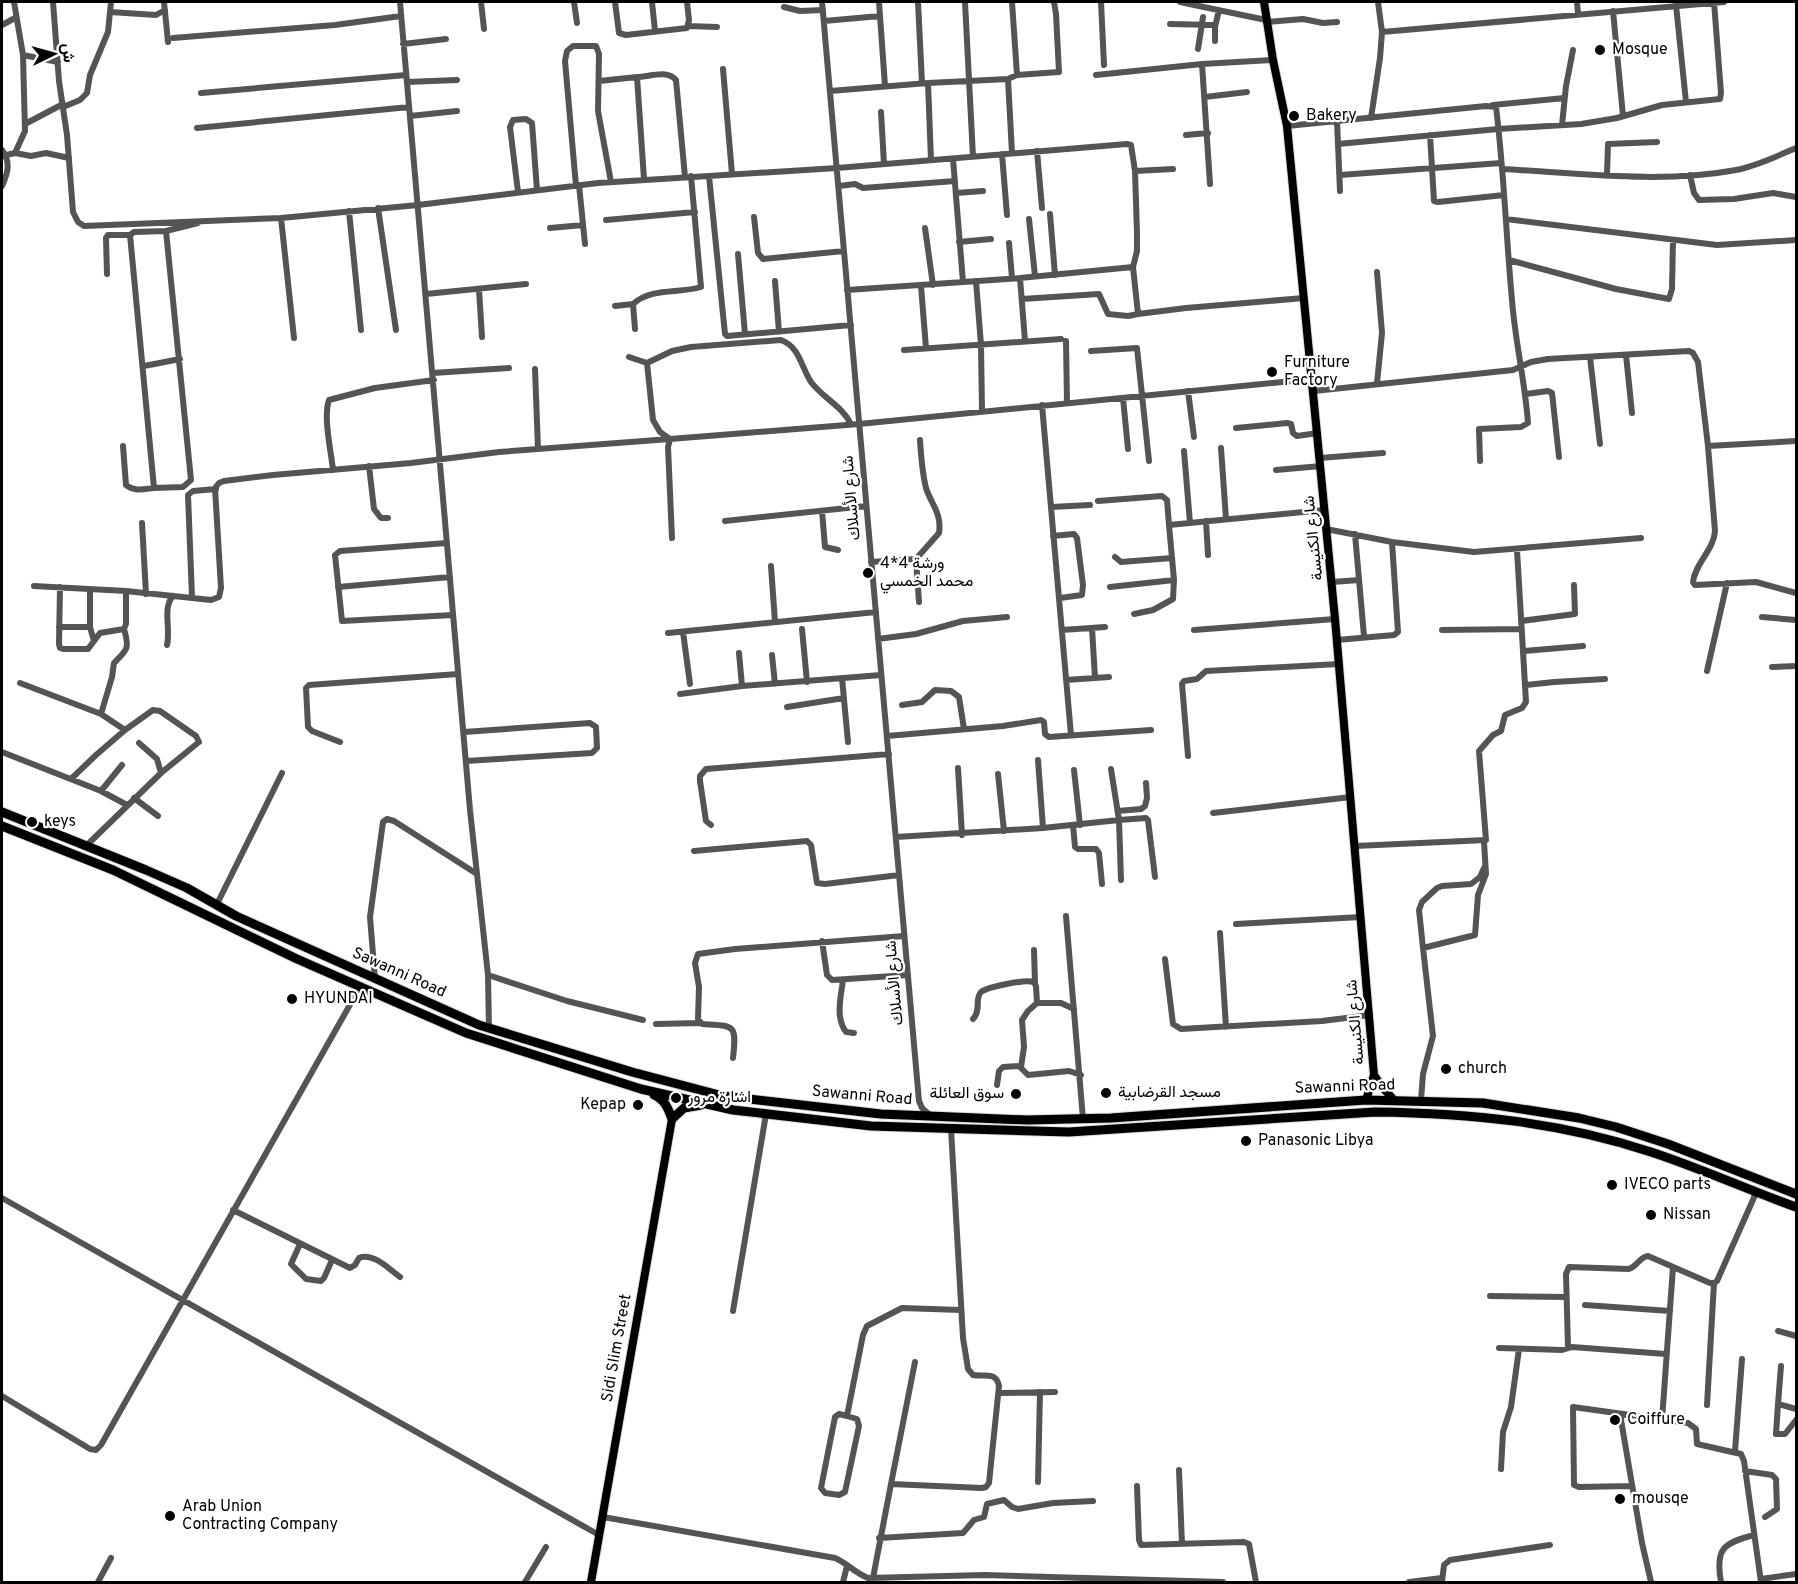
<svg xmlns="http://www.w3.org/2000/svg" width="1798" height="1584" viewBox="0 0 1798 1584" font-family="Overpass,Vazirmatn,sans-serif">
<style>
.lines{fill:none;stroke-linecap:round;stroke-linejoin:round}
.major-casing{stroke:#dbdbdb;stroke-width:10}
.highway-casing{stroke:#dbdbdb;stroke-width:11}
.minor{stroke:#545454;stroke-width:6}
.major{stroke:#000;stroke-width:8}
.highway{stroke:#000;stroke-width:9}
.poi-dot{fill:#000;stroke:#fff;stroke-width:2}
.labels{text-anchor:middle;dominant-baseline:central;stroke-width:4.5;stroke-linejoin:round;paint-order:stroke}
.poi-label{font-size:16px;fill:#000;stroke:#fff;text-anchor:start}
.street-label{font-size:16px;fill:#000;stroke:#fff}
</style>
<rect width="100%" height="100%" fill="#fff"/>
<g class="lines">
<defs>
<path id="major" d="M1264 2 1273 60 1287 126 1335 619 1374 1075 1366 1100
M1374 1075 1383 1088 1394 1100
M591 1582 672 1119"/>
<path id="highway" d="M2 812 146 870 187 888 236 916 479 1025 632 1072 723 1096 881 1114 1027 1120 1111 1118 1366 1100 1483 1103 1579 1118 1616 1127 1668 1144 1796 1194
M2 826 113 870 297 959 466 1033 641 1089 733 1110 871 1126 1069 1132 1375 1112C1469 1113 1561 1122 1651 1152 1700 1168 1748 1190 1796 1207
M654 1095C665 1100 668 1108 672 1119
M672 1119 684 1108 701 1105"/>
</defs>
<use href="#major" class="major-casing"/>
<use href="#highway" class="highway-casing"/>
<path class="minor" d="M14 2 23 55 25 131 15 153
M53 2 59 81 67 135 73 212 78 222 84 226 281 218 418 205 598 183 837 168 1127 144 1131 145 1135 171 1137 233V251L1133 267 1138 314 1128 316 1108 314 1099 294 1022 299
M164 2 168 42
M400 2 470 810 488 975 489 1029
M481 2 484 29
M574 2 577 23
M615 2 619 33 626 35 687 28 689 20 687 2
M652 2 655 31
M822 2 919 1101 922 1108 931 1116
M879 2 885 86
M918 2 922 83
M965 2 973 157
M1012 2 1017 75
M1101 2 1104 65
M1180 2 1266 20
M1577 2 1578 14
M1676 5 1686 102
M784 7 800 11 823 10
M1613 11 1623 116
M110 12 156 15 165 10
M824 21 880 16
M1266 22 1303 19 1323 23 1337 22
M1170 24 1215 25
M2 25 15 18
M688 26 717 27
M1382 32 1724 2
M173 38 335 25 401 16
M1215 41V27L1219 10
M403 44 446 39
M1198 49 1203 17
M23 55 58 62
M1202 64 1210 184
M723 69 732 174
M1096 75 1202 64 1273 60
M1008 79 1012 153
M599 81 637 77
M407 82 457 80
M928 83 931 160
M830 91 928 83 1008 79 1017 75 1059 72 1056 14 1054 2
M201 93 406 75
M1205 97 1247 92
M1493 105 1564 98
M63 107 80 100 87 93 90 75 108 32 111 2
M881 112 884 164
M410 116 457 111
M1371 118 1380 58 1382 32 1378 2
M1337 121 1340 191
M25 124 63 104
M1562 125 1566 86 1573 50
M1287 126 1486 106 1496 107C1504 171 1506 236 1512 300 1515 341 1525 381 1528 423L1521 427 1479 429 1480 461
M197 128 409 107
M1186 135 1208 133
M1430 135 1434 201 1438 202 1504 195
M1338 144 1498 129 1581 124 1617 118 1662 105 1720 99 1721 93 1714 2
M2 150C11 162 8 173 2 186
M1037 151 1042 208
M1002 154 1007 215
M2 156 15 153 31 156 46 153 69 158
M953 159 963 282
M1502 169C1577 173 1662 184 1736 170 1757 166 1777 156 1796 148
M1135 171 1173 169
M1607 174 1608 144 1657 142
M1340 175 1501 163
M1690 175 1694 193 1699 200 1734 199 1773 193 1796 197
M709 176 725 334 727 336 851 325
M644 179 637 77C649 77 667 69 676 80L685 177
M579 185 585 244
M576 186 565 61 567 51 573 46H596L599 54 598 111 611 182
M839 186 855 184 863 188 955 181
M518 192 510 127 513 120 526 119 532 123 537 190
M956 193 983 191
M378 208 396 330
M349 211 361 330
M1050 214 1055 275
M754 217 758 253 763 259 844 251
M281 218 294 338
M1029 219 1035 276
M1506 219 1717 245 1796 240
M606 220 695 212
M550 228 583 225
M925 228 933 285
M166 231 191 480 183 487 154 488 130 235 134 232 166 231 198 223
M959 242 991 239
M1009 243 1012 278
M738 254 745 334
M1509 260 1616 289 1669 299 1672 289 1673 240
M107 274 106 238 108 235H130
M1020 278 1025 341
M775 281 779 332
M976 281 981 345 982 411
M921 286 926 348
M479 290 482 337
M847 290 1020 278 1133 267
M426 294 526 284
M615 306 633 304
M1138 314 1186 308 1304 298
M635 329 633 304C652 287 678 294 701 287L691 176
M1066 341 1067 403
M904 350 1061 339
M1091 351 1137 348 1149 461
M1626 355 1632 413
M629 357 647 363 672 351 691 347 781 340C800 347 801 367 811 382 823 398 842 406 851 424
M1590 357 1600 444
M647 363 653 420 660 432 670 439 859 424 1312 379
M144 366 180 359
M535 369 538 449
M433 373 509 368
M1377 383 1382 333 1377 272
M1188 391 1194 437
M1314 391 1513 370 1531 362 1548 359 1689 351 1693 353 1698 362 1708 446 1715 531C1714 550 1695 563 1693 582L1695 585 1756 582 1796 593
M1526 394 1548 391 1552 393 1559 457
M1123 398 1128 449
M1042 405 1071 735
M1236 428 1287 423 1291 424 1293 433 1297 436 1318 433
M123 446 126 485C134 492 144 489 154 488
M1708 446 1796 441
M1221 448 1226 519
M1184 451 1190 523
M1320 458 1383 453
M369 466 374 509 381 518H388
M333 470C331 451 323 417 329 400L375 388 434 380
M1276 470 1321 466
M1098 501 1162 496 1167 500 1169 525 1324 510
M1051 507 1090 505
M822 511 825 547 838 550
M725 521 866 506
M1206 521 1208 555
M142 523 146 594
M1326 529 1392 542 1474 552 1641 538
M1355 534 1364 636
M1053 536 1074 534 1077 538 1083 585 1082 595 1060 598
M447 543 340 551 335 555 342 621 453 615
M1115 557 1121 562 1172 558
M871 562 916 559
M771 566 775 622
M1332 582 1359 580
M34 586 126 591 211 600 219 597 221 588 215 488 219 483 224 481 273 475 411 463 499 452 670 439 668 447 672 538
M60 587 59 644 60 648 63 649H88L100 633 124 629 126 624V591
M338 587 450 577
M1110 587 1174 580
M90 589V627L94 641
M192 597 188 495 193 491 216 489
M919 602 916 559 939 533C942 513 931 504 926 488 922 472 921 456 920 440
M1134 614 1153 610 1173 599 1174 580 1169 525
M1762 617 1796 620
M1521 621 1575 614 1574 585
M59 627H90
M1092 628 1095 678
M802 629 807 682
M1062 630 1105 627
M1194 630 1335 619
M1442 630 1521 629
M683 632 690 684
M668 633 876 612
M878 639 916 634 963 621 1007 617
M1337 640 1394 635 1398 632 1392 542
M167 645C171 629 162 608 173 596
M1524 651 1583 646
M739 653 742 686
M772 655 775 684
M1772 667 1796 666
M1707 671 1727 583
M842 678 848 742
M1066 680 1109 677
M20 683 101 714 125 730 96 755 71 779
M1526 685 1554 682 1605 679
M680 694 742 686 881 675
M902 705 922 702 935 690 951 691 959 697 964 729
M787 707 844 698
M101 714 112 677 114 663C127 650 130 649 124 629
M125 730 153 710 160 711 196 736 199 742 161 773
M464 732 590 723 596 727 597 748 592 753 466 761
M887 736 1003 726 1041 720 1044 722 1045 734 1049 737 1151 730
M340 742 312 731 308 727 306 688 309 685 458 674
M2 752 101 791 127 805
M1188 756 1182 684 1184 681 1197 679 1206 671 1339 664
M1038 760 1043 828
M958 768 962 835
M1074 770 1080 825
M998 774 1004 831
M101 791 122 765
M134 798 158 816
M1118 811 1141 809 1145 806 1147 798 1146 783
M1213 813 1351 797
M711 825 706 821 700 781V776L706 769 889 754
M1073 825 1075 847 1078 849H1096L1099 853 1102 884
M896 837 1043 828 1119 820 1111 769
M87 845 161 773 157 759 139 743
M1355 846 1486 840 1479 751 1493 735 1501 731 1505 715 1522 708 1526 702 1517 550
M694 851 807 841 811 845 817 883 825 884 899 875
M1121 880 1119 820 1146 818 1148 820 1155 877
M216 906 282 773
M1066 916 1083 1119
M1236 924 1361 917
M1220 933 1226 1027
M822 941 827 975 832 980 908 975
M1423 948 1419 910 1422 902 1437 888 1442 886 1471 884 1480 877 1485 866
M1034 950 1035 984
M1165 959 1173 1024 1181 1029 1322 1021 1370 1015
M488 975 567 1001 643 1020
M375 979 370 917 383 822 387 819 394 821 477 874
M843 980C841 997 835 1017 846 1032L854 1033
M973 1019C982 1009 974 999 981 992 987 987 1026 979 1033 982 1035 983 1035 985 1036 986L1037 1003H1061L1074 1009
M656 1024 700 1023
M733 1058C737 1023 734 1026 702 1024L698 1019 699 987 695 963 698 954 735 949 904 936
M1021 1067 1024 1047 1022 1020 1028 1011 1037 1003
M997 1085 999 1071 1003 1067 1019 1066 1028 1075 1069 1071 1081 1075
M1421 1100 1423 1074 1433 1036 1423 948 1475 935 1478 895 1486 874 1484 842
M2 1198 599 1535
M233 1210 350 1268 355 1265 359 1258C373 1252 389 1269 400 1277
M300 1244 291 1264 306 1279 321 1281 324 1278 332 1260
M1490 1296 1566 1297
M1585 1305 1670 1311
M733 1311 766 1114
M1778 1331 1796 1336
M1499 1348 1562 1350 1572 1347 1666 1354
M1568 1348 1566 1274 1569 1267 1629 1269C1638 1266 1639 1257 1648 1256L1710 1283H1714
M1781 1366 1778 1404 1796 1409
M1000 1393 1055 1392
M2 1396 90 1449 96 1450 101 1445 360 987
M1778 1404 1776 1434H1785L1796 1420
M1707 1405 1714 1283 1717 1281 1756 1193
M1620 1414 1642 1543 1651 1582
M847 1416 839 1414 835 1417 821 1488 825 1493 839 1495 845 1492 859 1426 857 1419 847 1416 863 1335 867 1326 902 1308 961 1310
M1662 1420 1673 1267
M1735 1451 1742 1359
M1501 1469 1503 1432 1511 1407 1519 1349
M1179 1470 1182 1544
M1745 1471 1772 1475 1776 1479 1777 1509 1765 1517
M1038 1482 1040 1392
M891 1484 915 1362
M1137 1486 1139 1540 1141 1545 1244 1542 1249 1544 1256 1582
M1632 1486 1579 1487 1574 1485 1573 1407 1688 1423 1696 1429 1697 1444 1741 1454 1744 1461 1761 1582
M603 1517 835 1558C847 1563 855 1573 868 1578L985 1575 1223 1582
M879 1538 963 1533 974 1520 984 1517 987 1504 1004 1500 1012 1507 1018 1509 1053 1503 1093 1501
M873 1578 891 1484 982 1488 986 1487 989 1483 999 1386C996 1371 984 1377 973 1375L968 1369 963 1338 951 1129
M1761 1579 1796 1574
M98 1582 111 1558
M525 1582 546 1547
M843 1582 847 1566
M1409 1582 1442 1578
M1442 1582 1444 1565 1450 1560 1550 1545
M1721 1582C1715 1549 1723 1543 1754 1535"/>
<use href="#major" class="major"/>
<use href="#highway" class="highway"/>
</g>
<g class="poi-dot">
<circle cx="1600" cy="50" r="6"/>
<circle cx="1294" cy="116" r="6"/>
<circle cx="1272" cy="372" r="6"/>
<circle cx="868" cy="573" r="6"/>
<circle cx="32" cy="822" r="6"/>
<circle cx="292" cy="999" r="6"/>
<circle cx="1446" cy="1069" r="6"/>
<circle cx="1106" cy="1093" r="6"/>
<circle cx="1016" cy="1094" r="6"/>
<circle cx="676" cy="1098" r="6"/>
<circle cx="638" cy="1105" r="6"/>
<circle cx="1246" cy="1141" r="6"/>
<circle cx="1612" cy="1185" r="6"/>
<circle cx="1651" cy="1215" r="6"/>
<circle cx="1615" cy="1420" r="6"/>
<circle cx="1620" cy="1499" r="6"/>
<circle cx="170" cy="1516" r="6"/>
</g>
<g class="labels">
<g class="poi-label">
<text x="1612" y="50">Mosque</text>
<text x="1306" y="116">Bakery</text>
<text x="1284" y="363">Furniture<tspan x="1284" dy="18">Factory</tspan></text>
<text x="880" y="564">4*4 ورشة<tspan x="880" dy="18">محمد الخمسي</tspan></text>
<text x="44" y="822">keys</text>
<text x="304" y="999">HYUNDAI</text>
<text x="1458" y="1069">church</text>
<text x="1118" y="1093">مسجد القرضابية</text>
<text x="1004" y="1094" text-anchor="end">سوق العائلة</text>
<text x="688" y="1098">اشارة مرور</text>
<text x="626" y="1105" text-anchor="end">Kepap</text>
<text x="1258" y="1141">Panasonic Libya</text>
<text x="1624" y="1185">IVECO parts</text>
<text x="1663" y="1215">Nissan</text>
<text x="1627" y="1420">Coiffure</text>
<text x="1632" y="1499">mousqe</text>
<text x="182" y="1507">Arab Union<tspan x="182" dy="18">Contracting Company</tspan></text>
</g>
<g class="street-label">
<text transform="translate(852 498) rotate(-95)">شارع الأسلاك</text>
<text transform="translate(1314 538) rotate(-96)">شارع الكنيسة</text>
<text transform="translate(399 973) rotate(24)">Sawanni Road</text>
<text transform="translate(895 983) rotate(-95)">شارع الأسلاك</text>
<text transform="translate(1356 1022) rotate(-95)">شارع الكنيسة</text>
<text transform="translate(1345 1087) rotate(-2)">Sawanni Road</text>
<text transform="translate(862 1096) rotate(5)">Sawanni Road</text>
<text transform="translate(617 1348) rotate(-80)">Sidi Slim Street</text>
</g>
</g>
<rect width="1798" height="1584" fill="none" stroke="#000000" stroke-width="6"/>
<g transform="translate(54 54) rotate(85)" stroke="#ffffff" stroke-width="4.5" paint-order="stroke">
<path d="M0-4.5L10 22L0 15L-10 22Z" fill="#000000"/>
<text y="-9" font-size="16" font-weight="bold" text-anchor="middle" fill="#000000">ش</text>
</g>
</svg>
